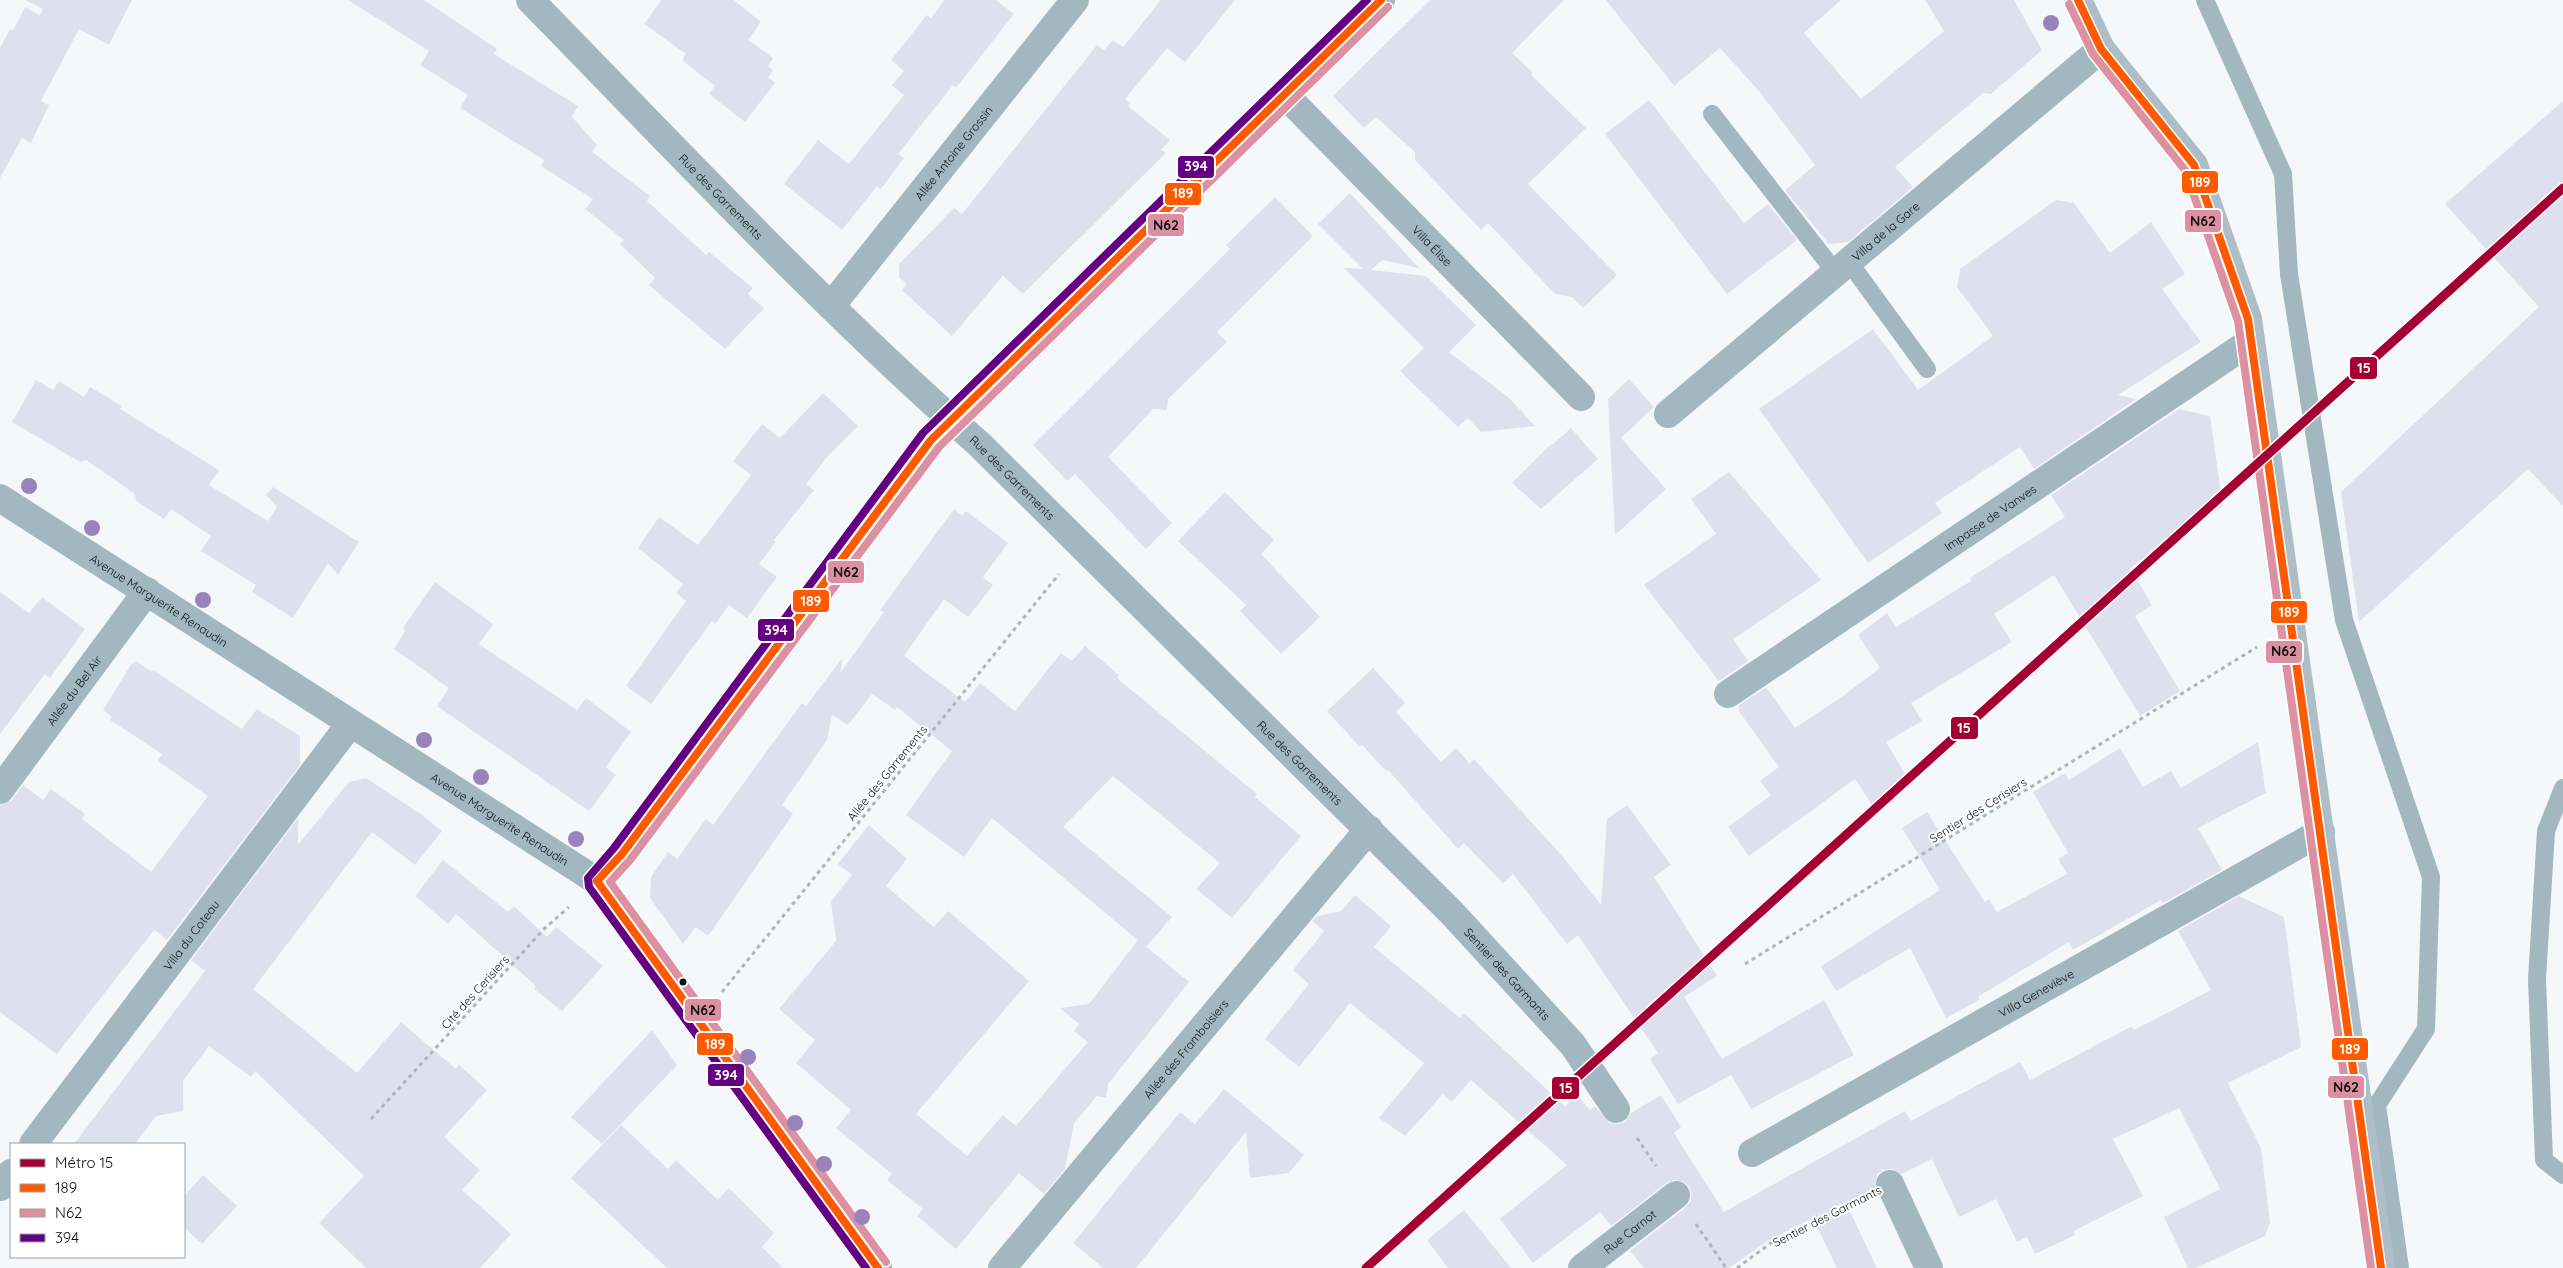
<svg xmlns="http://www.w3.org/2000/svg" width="2563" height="1268" viewBox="0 0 2563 1268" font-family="Quicksand,sans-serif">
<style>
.building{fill:#dee1ed}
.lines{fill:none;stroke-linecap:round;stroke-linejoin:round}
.path{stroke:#aab6bc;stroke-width:3;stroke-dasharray:4 4;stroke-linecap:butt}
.service{stroke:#a2b7c0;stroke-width:18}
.minor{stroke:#a2b7c0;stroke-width:28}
.secondary{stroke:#adbec8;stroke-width:28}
.bus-1-casing{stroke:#fff;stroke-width:11}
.bus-2-casing{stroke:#fff;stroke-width:11}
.bus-3-casing{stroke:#fff;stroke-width:11}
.bus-1{stroke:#ff5a00;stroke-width:8}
.bus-2{stroke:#de90a3;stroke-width:8}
.bus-3{stroke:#640082;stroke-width:8}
.metro-1-casing{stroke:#fff;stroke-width:12}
.metro-1{stroke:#a50034;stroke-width:9}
.tree{fill:#9a83bb}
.bus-dot{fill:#0b0f14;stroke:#fff;stroke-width:2}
.labels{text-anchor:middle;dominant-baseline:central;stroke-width:4;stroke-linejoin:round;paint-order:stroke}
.street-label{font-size:12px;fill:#0b0f14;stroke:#fff}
.line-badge{stroke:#fff;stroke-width:2}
.badge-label{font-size:14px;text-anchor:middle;font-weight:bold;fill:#fff}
.pale-badge-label{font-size:14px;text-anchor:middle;font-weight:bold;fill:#111}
</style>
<rect width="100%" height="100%" fill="#f5f8fb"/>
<path class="building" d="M25 0H132L109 45 79 29 41 101 49 105 31 143 22 138 0 178V48L10 29 13 30 25 7 40 15 43 9Z
M348 0H424L497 49 494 54 578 106 572 117 597 145 592 152 650 196 647 201 706 255 709 252 753 288 748 294 764 308 725 349 649 285 655 278 620 244 624 240 585 209 593 199 541 166 544 160 460 108 468 95 420 65 429 51Z
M661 0H734L761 22 748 40 773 58 768 66 773 70 768 77 775 83 745 122 709 94 715 86 682 60 686 54 644 24Z
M945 0H996L1014 14 956 88 953 85 898 154 904 158 881 189 877 186 842 230 784 184 818 140 849 164 904 95 892 85 904 71 891 60 927 15 931 18Z
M1161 0H1235L1185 62 1167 48 1125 99 1130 104 1128 106 1170 140 1161 150 1166 153 1023 294 1003 276 952 336 902 290 907 284 899 277V264L954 208 962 214 1097 45 1104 50 1113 40 1123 47Z
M1430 0H1564L1512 53 1533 73 1531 75 1586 128 1528 184 1617 275 1583 308 1572 297 1555 294 1488 223 1481 230 1415 160V152L1376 117 1364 128 1333 96Z
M1606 0H1841L1804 33 1861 99 1944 31 1925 0H2014L2042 50 1991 94 1983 93 1895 167 1913 187 1848 242 1829 244 1785 190 1815 165 1759 91 1720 48 1674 86Z
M1649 100 1744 223 1768 204 1797 240 1727 294 1605 134Z
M2563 101V506L2528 469 2359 622 2341 492 2539 307 2445 204Z
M1350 193 1419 268 1382 260 1371 270 1426 276 1476 325 1449 352 1508 397 1535 426 1481 432 1468 418 1458 427 1400 371 1424 348 1344 268 1363 269 1318 224Z
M1275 197 1313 236 1217 332 1227 342 1168 399 1167 410 1153 409 1108 457 1172 523 1146 549 1075 474 1067 481 1033 445 1230 249 1226 245Z
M2056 200 2074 203 2110 253 2151 222 2185 274 2162 289 2201 342 2118 395 2136 399 2034 469 2020 447 1935 503 1942 513 1868 563 1759 409 1873 329 1918 390 1993 336 1957 287 1960 269Z
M1629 379 1654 407 1621 438 1666 489 1615 535 1608 399Z
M36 380 53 390 59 381 84 397 90 387 122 406 120 409 219 470 209 485 268 521 277 507 266 495 273 487 359 542 338 575 328 563 293 618 252 592 256 585 201 551 211 536 171 509 164 519 136 501 135 494 86 460 80 462 12 422Z
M823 393 858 426 828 456 806 484 814 490 774 540 776 542 759 564 777 577 747 618 729 605 715 624 712 621 651 704 626 686 686 601 676 593 683 584 638 548 659 517 698 545 751 475 733 461 762 424 780 438Z
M2179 409 2210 416 2223 506 2130 568 2152 605 2135 616 2180 691 2140 716 2054 575 1994 614 2012 642 1911 703 1922 721 1886 742 1909 780 1872 805 1855 779 1749 856 1728 827 1771 795 1760 781 1779 767 1738 710 1740 708 1738 706 1766 687 1795 728 1843 696 1880 668 1858 635 1887 613 1896 627 1971 581 1970 578 2065 517 2051 495Z
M1571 428 1598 459 1541 509 1512 483 1551 444 1552 445Z
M1729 472 1821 580 1733 639 1748 661 1719 681 1644 585 1716 534 1691 499Z
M1225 492 1274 540 1261 554 1320 617 1281 654 1240 611 1246 605 1178 541Z
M954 509 962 516 966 511 1008 543 983 577 993 585 968 617 944 599 904 656 965 702 980 683 1015 711 1061 653 1072 661 1085 646 1119 675 1117 678 1257 794 1255 797 1301 836 1232 918 1196 889 1220 863 1113 776 1063 827 1172 917 1146 947 992 818 964 857 906 815 952 751 897 707 895 710 872 694 848 725 832 715 827 740 782 805 793 814 708 936 696 927 683 944 650 898 651 877 668 852 677 859 706 819 713 825 802 703 806 706 843 657 840 673 884 612 880 610Z
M435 582 493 624 479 644 577 710 586 698 631 732 606 767 616 775 589 811 437 706 449 688 394 649 405 631 403 628Z
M0 592 29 613 42 597 85 629 50 678 45 674 0 734Z
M136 661 152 672 153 670 242 729 257 709 300 736V765L167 940 154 930 57 1054 0 1012V805L12 800 23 785 43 800 51 789 85 814 82 819 151 872 208 796 158 761 162 754 110 720 112 717 103 710 132 663 134 664Z
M1373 668 1405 703 1396 712 1441 762 1456 748 1470 764 1474 759 1563 857 1601 905 1607 819 1627 805 1671 865 1654 877 1717 976 1684 997 1722 1059 1824 1000 1854 1055 1751 1109 1731 1075 1678 1104 1650 1059 1658 1053 1578 935 1567 944 1513 874 1503 883 1464 843 1458 849 1388 770 1386 771 1362 745 1360 747 1327 711Z
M2258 742 2266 793 2198 828 2222 870 2163 903 2161 900 2073 950 2069 942 1979 996V1000L1946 1018 1910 948 1836 991 1821 966 1940 890 1902 828 1927 812 1985 902 1989 899 1997 912 2067 874 2058 859 2068 853 2033 792 2065 773 2069 780 2120 748 2143 787 2171 771 2181 788Z
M366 778 422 815 442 831 415 865 372 832 253 989 357 1073 401 1022 456 1069 459 1065 487 1090 444 1137 480 1170 462 1190 511 1234 480 1268H366L319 1223 364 1176 255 1071 251 1077 209 1046 183 1081V1111L156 1116 135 1144H74L205 971 191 960 298 818V845L349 782Z
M869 825 907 859 886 886 934 927 948 911 1029 981 916 1114 967 1156 1003 1115 1016 1126 1088 1042 1074 1031 1079 1024 1060 1008 1089 1004 1138 940 1189 982 1108 1084 1106 1098 1097 1096 1074 1123 1065 1169 1044 1194 1019 1173 956 1249 917 1216 923 1209 887 1180 892 1174 836 1128 851 1110 796 1063 815 1040 779 1009 836 941 831 901 852 875 838 864Z
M443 860 508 912 514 906 547 937 556 927 603 966 562 1011 534 989 536 986 456 914 448 924 415 896Z
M1355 895 1391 926 1374 947 1460 1018 1464 1013 1565 1106 1577 1095 1590 1110 1595 1106 1609 1123 1618 1124 1625 1122 1631 1113 1661 1095 1681 1127 1674 1133 1724 1212 1905 1111 1911 1121 2020 1062 2030 1080 2132 1026 2134 1030 2211 990 2178 931 2239 896 2284 917 2301 1047 2228 1083 2261 1148 2270 1223 2265 1236 2196 1268H2188L2164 1217 2220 1189 2179 1108 2113 1139 2143 1196 2074 1231 2075 1235 2035 1254 2027 1237 2017 1242 1996 1199 1959 1217 1932 1159 1902 1174 1892 1169 1883 1170 1877 1175 1875 1188 1846 1203 1877 1268H1837L1813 1218 1766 1242 1729 1268H1644L1630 1251 1686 1207 1691 1200V1193L1689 1186 1682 1181 1674 1180 1666 1183 1611 1226 1600 1212 1533 1263 1500 1219 1567 1165 1471 1080 1452 1102 1443 1094 1405 1136 1379 1118 1424 1063 1350 1003 1299 1067 1265 1039 1309 984 1293 970 1324 931 1312 921 1317 916 1341 911Z
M652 1030 677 1065 602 1144 571 1117Z
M1224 1089 1304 1155 1289 1173 1250 1178 1246 1132 1136 1268H1103L1073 1243 1180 1112 1195 1124Z
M621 1125 668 1169 676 1160 718 1200 729 1188 774 1233 762 1247 783 1268H667L571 1178Z
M203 1175 237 1206 202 1244 184 1227V1196Z
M1464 1210 1511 1268H1448L1427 1240Z"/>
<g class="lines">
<path class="path" d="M1745 964 2257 647
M722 992 1059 574
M371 1119 544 929 569 907
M1637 1138 1656 1166
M1696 1224 1726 1268
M1737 1268 1771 1243 1858 1200"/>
<path class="service" d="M2205 0 2283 174 2289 274 2344 620 2431 877 2426 1029 2377 1105H2359
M1712 114 1836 273
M1849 262 1927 369
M2563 788 2546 831 2537 979 2544 1160 2563 1175
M2377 1105 2400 1268"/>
<g class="minor">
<path id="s1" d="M530 0C677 150 821 305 979 444L1451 912 1573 1045 1616 1109"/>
<path id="s2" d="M1284 94 1581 397"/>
<path id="s3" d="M831 306 1075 0"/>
<path id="s4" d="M1668 414 2101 49"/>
<path id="s5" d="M0 498 597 881 878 1268"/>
<path id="s6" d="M1728 694 2251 341"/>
<path id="s7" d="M0 790 147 591"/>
<path d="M597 881 622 854 931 440 1381 0"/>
<path id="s8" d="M33 1144 350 724"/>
<path id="s9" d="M1752 1153 2321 832"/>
<path d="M1890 1184 1929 1268"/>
<path d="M0 1187 11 1173"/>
<path id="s10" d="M1002 1268 1369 829"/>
<path id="s11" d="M1582 1268 1676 1195"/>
</g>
<path class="secondary" d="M2078 0 2101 49 2194 165 2248 319 2381 1268"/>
<defs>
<path id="bus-1" d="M2078 0 2101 49 2194 165 2248 319 2381 1268
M878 1268 597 881 622 854 931 440 1381 0"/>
<path id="bus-2" d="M2069 4 2093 54 2185 170 2238 321 2371 1268
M886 1262 610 882 630 860 939 447 1388 7"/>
<path id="bus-3" d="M866 1268 589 887 588 878 614 848 923 433 1367 0"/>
</defs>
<use href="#bus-1" class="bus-1-casing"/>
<use href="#bus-2" class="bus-2-casing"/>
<use href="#bus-3" class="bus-3-casing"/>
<use href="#bus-1" class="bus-1"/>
<use href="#bus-2" class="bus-2"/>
<use href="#bus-3" class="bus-3"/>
<defs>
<path id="metro-1" d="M1366 1268 2563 188"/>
</defs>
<use href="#metro-1" class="metro-1-casing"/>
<use href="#metro-1" class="metro-1"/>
</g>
<g class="tree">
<circle cx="2051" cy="23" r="8"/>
<circle cx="29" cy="486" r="8"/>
<circle cx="92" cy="528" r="8"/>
<circle cx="203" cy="600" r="8"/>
<circle cx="424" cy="740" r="8"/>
<circle cx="481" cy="777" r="8"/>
<circle cx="576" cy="839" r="8"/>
<circle cx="748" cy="1057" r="8"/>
<circle cx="795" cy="1123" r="8"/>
<circle cx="824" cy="1164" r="8"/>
<circle cx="862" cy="1217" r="8"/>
</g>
<circle class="bus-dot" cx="683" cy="982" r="4.5"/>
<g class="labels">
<g class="street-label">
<text stroke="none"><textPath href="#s3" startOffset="196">Allée Antoine Grossin</textPath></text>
<text stroke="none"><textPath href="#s1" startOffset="274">Rue des Garrements</textPath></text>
<text stroke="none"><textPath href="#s4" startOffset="284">Villa de la Gare</textPath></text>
<text stroke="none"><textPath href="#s2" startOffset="212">Villa Élise</textPath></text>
<text stroke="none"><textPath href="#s1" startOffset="679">Rue des Garrements</textPath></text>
<text stroke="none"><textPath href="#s6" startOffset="316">Impasse de Vanves</textPath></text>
<text stroke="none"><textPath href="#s5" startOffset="189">Avenue Marguerite Renaudin</textPath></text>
<text stroke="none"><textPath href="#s7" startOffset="124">Allée du Bel Air</textPath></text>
<text stroke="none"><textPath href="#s1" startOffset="1084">Rue des Garrements</textPath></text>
<text transform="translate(887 773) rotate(-51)">Allée des Garrements</text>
<text transform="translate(1978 810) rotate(-32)">Sentier des Cerisiers</text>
<text stroke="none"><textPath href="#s5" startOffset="594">Avenue Marguerite Renaudin</textPath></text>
<text stroke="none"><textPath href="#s8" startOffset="262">Villa du Coteau</textPath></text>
<text stroke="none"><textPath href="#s1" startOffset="1380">Sentier des Garmants</textPath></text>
<text transform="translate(475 992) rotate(-48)">Cité des Cerisiers</text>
<text stroke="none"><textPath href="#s9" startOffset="326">Villa Geneviève</textPath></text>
<text stroke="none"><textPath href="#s10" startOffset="286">Allée des Framboisiers</textPath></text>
<text transform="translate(1827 1216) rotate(-27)">Sentier des Garmants</text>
<text stroke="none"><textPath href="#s11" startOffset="60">Rue Carnot</textPath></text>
</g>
</g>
<g class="line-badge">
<rect x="1177" y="155" width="38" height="24" rx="5" fill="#640082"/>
<rect x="2181" y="170" width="38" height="24" rx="5" fill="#ff5a00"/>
<rect x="1164" y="182" width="38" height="24" rx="5" fill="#ff5a00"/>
<rect x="2184" y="209" width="38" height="24" rx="5" fill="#de90a3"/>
<rect x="1147" y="213" width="38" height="24" rx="5" fill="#de90a3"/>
<rect x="2349" y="356" width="29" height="24" rx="5" fill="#a50034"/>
<rect x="827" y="560" width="38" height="24" rx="5" fill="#de90a3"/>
<rect x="792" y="589" width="38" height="24" rx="5" fill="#ff5a00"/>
<rect x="2270" y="600" width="38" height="24" rx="5" fill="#ff5a00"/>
<rect x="757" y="618" width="38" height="24" rx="5" fill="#640082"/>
<rect x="2265" y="640" width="38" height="24" rx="5" fill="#de90a3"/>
<rect x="1950" y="716" width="29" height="24" rx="5" fill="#a50034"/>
<rect x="684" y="998" width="38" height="24" rx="5" fill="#de90a3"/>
<rect x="696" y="1032" width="38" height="24" rx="5" fill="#ff5a00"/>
<rect x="2331" y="1037" width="38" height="24" rx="5" fill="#ff5a00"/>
<rect x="707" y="1063" width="38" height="24" rx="5" fill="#640082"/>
<rect x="2327" y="1075" width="38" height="24" rx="5" fill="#de90a3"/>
<rect x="1551" y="1076" width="29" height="24" rx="5" fill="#a50034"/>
</g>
<g class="badge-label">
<text x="1196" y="171">394</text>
<text x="2200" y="187">189</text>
<text x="1183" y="198">189</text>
<text x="2364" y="373">15</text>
<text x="811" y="606">189</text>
<text x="2289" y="617">189</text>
<text x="776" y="635">394</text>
<text x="1964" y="733">15</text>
<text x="715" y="1049">189</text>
<text x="2350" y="1054">189</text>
<text x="726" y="1080">394</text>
<text x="1566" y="1093">15</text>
</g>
<g class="pale-badge-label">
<text x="2203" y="226">N62</text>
<text x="1166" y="230">N62</text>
<text x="846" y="577">N62</text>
<text x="2284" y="656">N62</text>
<text x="703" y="1015">N62</text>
<text x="2346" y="1092">N62</text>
</g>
<rect x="10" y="1143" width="175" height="115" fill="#ffffff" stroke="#9d9fa1"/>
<rect x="20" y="1159" width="25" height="8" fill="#a50034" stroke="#9d9fa1"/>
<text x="55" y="1168" font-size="15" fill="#0b0f14">Métro 15</text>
<rect x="20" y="1184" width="25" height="8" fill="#ff5a00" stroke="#9d9fa1"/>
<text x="55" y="1193" font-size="15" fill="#0b0f14">189</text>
<rect x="20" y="1209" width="25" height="8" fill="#de90a3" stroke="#9d9fa1"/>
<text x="55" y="1218" font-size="15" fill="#0b0f14">N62</text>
<rect x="20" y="1234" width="25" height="8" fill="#640082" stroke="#9d9fa1"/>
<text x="55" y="1243" font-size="15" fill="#0b0f14">394</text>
</svg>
